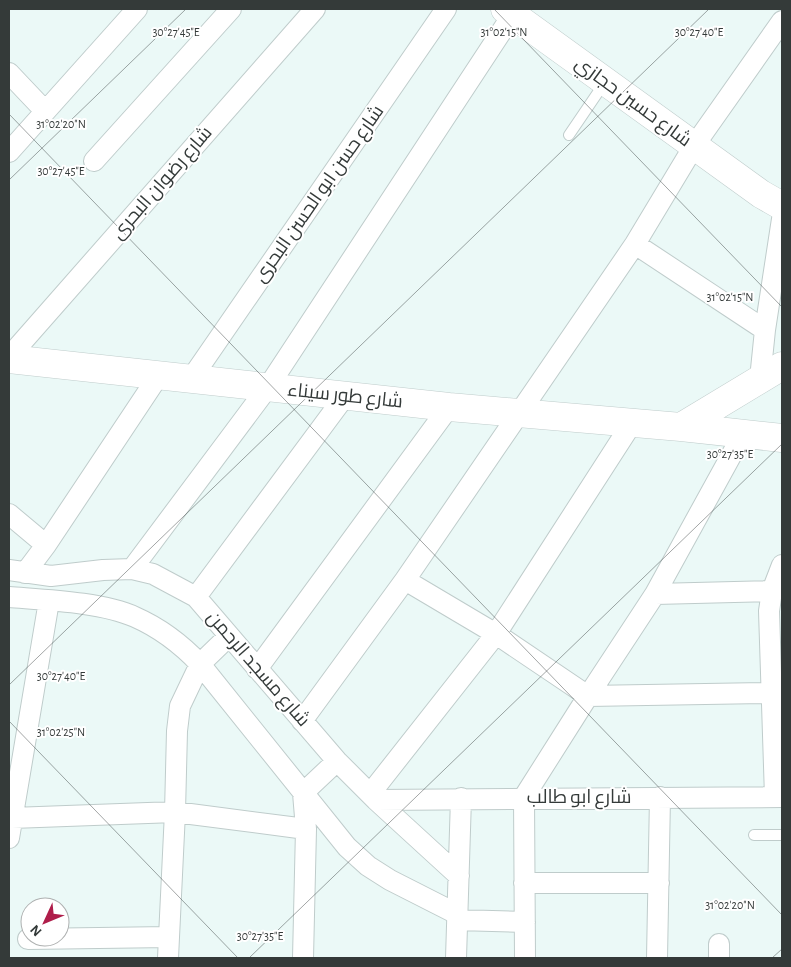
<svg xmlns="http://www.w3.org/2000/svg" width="791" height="967" viewBox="0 0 791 967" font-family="'Alegreya Sans',Cairo,sans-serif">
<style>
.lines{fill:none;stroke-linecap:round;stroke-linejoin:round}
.lane-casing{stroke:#bfcccb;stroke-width:12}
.street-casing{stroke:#bfcccb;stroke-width:22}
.secondary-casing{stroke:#bfcccb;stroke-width:29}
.lane{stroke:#fff;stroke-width:10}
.street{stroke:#fff;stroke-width:20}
.secondary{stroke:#fff;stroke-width:28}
.ticks{fill:none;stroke:#343a39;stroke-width:1;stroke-opacity:0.45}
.labels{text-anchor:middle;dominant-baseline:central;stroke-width:4;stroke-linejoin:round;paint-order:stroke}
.street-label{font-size:19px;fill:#343a39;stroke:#fff}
.ticks-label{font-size:12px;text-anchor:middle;fill:#343a39;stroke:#fff;stroke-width:4;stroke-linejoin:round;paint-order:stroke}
</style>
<rect width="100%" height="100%" fill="#ebf9f7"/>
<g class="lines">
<defs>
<path id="lane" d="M569 135 605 82
M754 835H782"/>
<path id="street" d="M9 73 45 111
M9 152 137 9
M94 161 231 9
M635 244 765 330
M9 357 315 9
M191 379 446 9
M760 379 765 330 782 219
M743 434 655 594 772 591
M9 514 46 545
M132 569 268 387 513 14
M9 570 51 576 103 570 132 569 153 574 196 597 337 761 376 800 459 876
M25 573 46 545 159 375
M405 580 496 634 588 696 524 797 525 958
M655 594 588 696 771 693
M9 597C46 600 102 602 135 617 160 628 182 645 200 664L347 847 368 866 390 880 457 914
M196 597 345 396
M257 669 449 407
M302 721 405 580 635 244 694 146 782 21
M370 794 496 634 632 423
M775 797 769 611 772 591 782 565
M376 800 782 797
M12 818 175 812 177 731 180 706 200 664 229 636
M9 838 49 601
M524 883H659
M457 920 525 922
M28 939 169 937
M168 958 175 812 306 829
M303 958 306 829 303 793 337 761
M456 958 461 798
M657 958 660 797
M719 958V944"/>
<path id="secondary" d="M505 9 761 194 782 206
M9 359 449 407 681 427 782 438
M681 427 782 366"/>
</defs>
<use href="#lane" class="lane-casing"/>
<use href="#street" class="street-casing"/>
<use href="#secondary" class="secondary-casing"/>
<use href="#lane" class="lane"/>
<use href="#street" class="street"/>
<use href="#secondary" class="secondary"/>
</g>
<path class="ticks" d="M494 9 782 307M9 114 782 915M9 180 186 9M9 685 709 9M9 721 238 958M249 958 782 444M772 958 782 949"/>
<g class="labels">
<g class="street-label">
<text transform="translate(633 102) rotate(36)">شارع حسين حجازي</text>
<text transform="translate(162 183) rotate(-49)">شارع رضوان البحرى</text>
<text transform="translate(319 194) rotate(-55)">شارع حسن ابو الحسن البحرى</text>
<text transform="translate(345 396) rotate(6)">شارع طور سيناء</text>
<text transform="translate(258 669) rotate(49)">شارع مسجد الرحمن</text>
<text x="579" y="797">شارع ابو طالب</text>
</g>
</g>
<g class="ticks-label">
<text x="699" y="36">30°27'40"E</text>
<text x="176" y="36">30°27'45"E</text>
<text x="504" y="36">31°02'15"N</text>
<text x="61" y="128">31°02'20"N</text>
<text x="61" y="175">30°27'45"E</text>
<text x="730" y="301">31°02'15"N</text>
<text x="730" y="458">30°27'35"E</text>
<text x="61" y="680">30°27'40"E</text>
<text x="61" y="736">31°02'25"N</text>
<text x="730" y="909">31°02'20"N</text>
<text x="260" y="940">30°27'35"E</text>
</g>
<rect width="791" height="967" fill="none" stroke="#343a39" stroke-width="20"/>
<g transform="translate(45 922) rotate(226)"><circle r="24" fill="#ffffff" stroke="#aeb0b0"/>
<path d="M0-4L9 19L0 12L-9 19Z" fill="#af1d4a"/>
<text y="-8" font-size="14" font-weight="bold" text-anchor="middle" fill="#343a39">N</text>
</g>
</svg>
